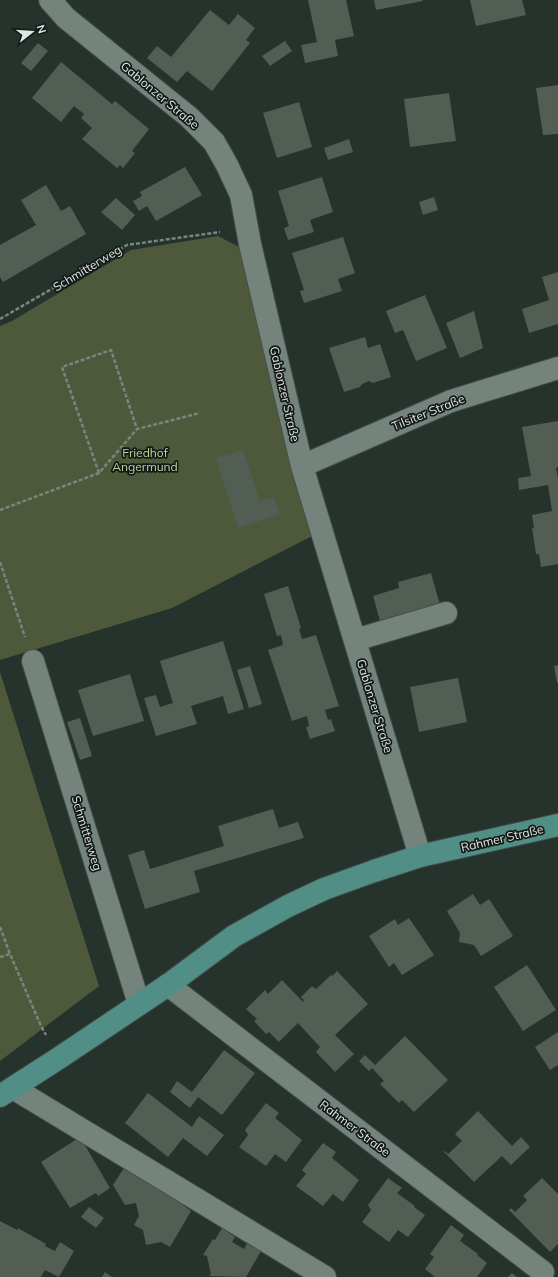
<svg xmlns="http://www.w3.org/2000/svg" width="558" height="1277" viewBox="0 0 558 1277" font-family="Mulish,sans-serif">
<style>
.green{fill:#4e593c}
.building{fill:#525e53}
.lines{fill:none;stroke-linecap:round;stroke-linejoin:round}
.minor-casing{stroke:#434f4a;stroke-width:24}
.major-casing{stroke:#434f4a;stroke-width:24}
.path{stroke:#7a857f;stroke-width:2.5;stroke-dasharray:4 2;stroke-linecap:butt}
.minor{stroke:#74847c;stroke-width:22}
.major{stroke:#518e85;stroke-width:22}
.labels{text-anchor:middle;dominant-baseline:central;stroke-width:3.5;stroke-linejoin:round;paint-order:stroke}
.street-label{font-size:12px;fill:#dee7e2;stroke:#131916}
.park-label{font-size:12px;fill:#bed798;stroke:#131916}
</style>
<rect width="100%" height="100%" fill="#25332c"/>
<path class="green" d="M218 236 239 247 314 535 172 608 0 660V326L12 321 131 250Z
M0 672 99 986 0 1061Z"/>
<path class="building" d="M308 0H346L354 36 335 40 338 56 305 63 301 45 317 42Z
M374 0H422L423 1 376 10Z
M470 0H522L526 15 476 26Z
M210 10 229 25 238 14 255 28 246 40 250 43 212 91 187 71 177 82 147 58 157 46 171 57Z
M285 41 292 51 270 66 262 56Z
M38 43 48 51 31 71 21 63Z
M61 62 112 104 115 101 149 129 132 151 135 153 123 168 120 165 117 168 82 139 92 128 81 118 84 114 74 106 61 122 32 98Z
M558 85V134L543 135 536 88Z
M449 93 456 141 410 147 404 99Z
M299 102 312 147 277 158 263 113Z
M349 139 353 152 328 160 324 148Z
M185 167 202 195 156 221 147 206 139 211 133 201 142 196 140 192Z
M322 177 333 212 310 220 314 232 288 240 284 228 289 226 278 191Z
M46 185 61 211 70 206 86 234 3 282 0 277V245L36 225 21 200Z
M434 197 438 210 423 215 419 202Z
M116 198 135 215 122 230 101 212Z
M343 237 355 273 338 279 342 291 304 303 300 291 304 290 292 253Z
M558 272V324L529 333 522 309 549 300 542 277Z
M425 295 447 348 416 361 403 330 395 333 386 311Z
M474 311 483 348 460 358 446 323Z
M365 337 368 348 380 344 391 377 373 383 369 381 362 384 360 387 344 392 329 348Z
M558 421V467L556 468 558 478V564L541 567 539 554H536L532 528H534L532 515 552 511 548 485 519 490 518 478 531 476 522 427Z
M243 450 260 501 274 497 280 514 238 528 216 458Z
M431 573 440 605 380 621 373 596 399 588 398 582Z
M288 586 301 628 299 629 302 639 316 635 339 706 325 710 328 720 331 719 335 731 310 739 306 727 309 726 307 716 292 721 268 650 283 645 281 635 277 636 264 594Z
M223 641 244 709 228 714 223 696 191 706 197 724 156 736 144 698 156 695 160 707 173 703 160 661Z
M558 665V683H557L554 666Z
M250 666 262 704 249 708 237 670Z
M130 674 144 721 93 736 78 690Z
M458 678 467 722 419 732 410 687Z
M80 718 92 756 80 760 67 722Z
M273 809 279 828 298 822 304 838 194 871 200 892 145 909 128 855 144 850 150 869 224 846 218 826Z
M473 894 480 905 489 899 513 936 481 956 474 945 459 942 460 933 447 911Z
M409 918 434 955 402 975 394 963 389 967 369 936 395 919 398 925Z
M527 965 556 1010 523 1031 494 987Z
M337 971 368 1004 335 1035 354 1054 335 1072 316 1052 320 1047 298 1023 279 1042 269 1032 266 1034 254 1021 257 1019 246 1009 265 990 268 994 282 980 303 1002 304 1000 301 997 312 986 316 989 331 975 332 976Z
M558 1032V1065L550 1070 535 1047Z
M405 1036 448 1080 414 1112 402 1100 399 1103 380 1084 384 1081 372 1068 369 1071 359 1061 365 1055 375 1065Z
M224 1050 255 1073 222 1115 198 1097 190 1108 170 1092 177 1081 192 1092Z
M148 1093 192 1127 199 1116 224 1135 207 1156 183 1138 168 1157 125 1123Z
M266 1103 279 1113 275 1118 302 1140 286 1162 275 1154 266 1166 239 1147 248 1135 245 1130Z
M478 1111 512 1146 521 1137 530 1147 511 1165 502 1156 474 1182 444 1152 445 1151 448 1154 462 1141 455 1134Z
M80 1137 110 1188 98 1196 96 1193 70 1208 41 1162Z
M323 1143 336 1152 332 1158 359 1180 343 1202 333 1194 323 1206 296 1186 306 1174 302 1170Z
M124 1168 185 1202 183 1205 191 1211 170 1247 161 1242 146 1245 143 1230 134 1225 139 1216 136 1203 125 1205 113 1185Z
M388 1178 402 1188 397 1193 415 1206 414 1207 425 1215 408 1237 398 1230 389 1242 362 1222 371 1210 368 1205Z
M542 1178 558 1194V1244L550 1252 509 1210 511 1208 515 1212 527 1200 523 1196Z
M89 1207 104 1218 96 1228 81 1217Z
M0 1221 17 1230 18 1228 46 1244 45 1246 55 1251 60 1242 74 1251 59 1277 45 1270 41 1277H0Z
M451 1225 464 1235 460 1241 478 1254 477 1255 487 1263 477 1277H435L425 1269 434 1257 430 1254Z
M222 1228 235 1237 232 1242 244 1249 247 1243 261 1251 246 1277 209 1276 211 1274 207 1256 203 1255 213 1239 215 1240Z
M105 1272 112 1277H102Z
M512 1273 517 1277H508Z"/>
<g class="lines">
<defs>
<path id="minor" d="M50 0 66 18 189 117 214 142 227 165 241 195 250 244 302 466 420 856
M302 466 451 401 558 368
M355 640 446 613
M33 661 139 1004
M168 985 543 1272
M13 1088 325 1277"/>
<path id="major" d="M0 1096 59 1058 168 985 234 936 288 906 324 889 374 871 420 856 558 825"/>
</defs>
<use href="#minor" class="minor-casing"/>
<use href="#major" class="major-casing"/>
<path class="path" d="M0 319 127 245 220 232
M99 473 62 367 111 350 137 429 200 413
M0 510 99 473 137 429
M0 562 25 637
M0 927 10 954
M0 957 10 954 41 1026 46 1035"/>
<use href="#minor" class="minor"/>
<use href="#major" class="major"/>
</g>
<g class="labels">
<g class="street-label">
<text transform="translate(160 95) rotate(40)">Gablonzer Straße</text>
<text transform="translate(87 268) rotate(-31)">Schmitterweg</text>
<text transform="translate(285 394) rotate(77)">Gablonzer Straße</text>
<text transform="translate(428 412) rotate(-22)">Tilsiter Straße</text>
<text transform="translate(375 706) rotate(73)">Gablonzer Straße</text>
<text transform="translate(87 833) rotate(73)">Schmitterweg</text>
<text transform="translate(502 838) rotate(-13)">Rahmer Straße</text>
<text transform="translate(355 1128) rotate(37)">Rahmer Straße</text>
</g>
<g class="park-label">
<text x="145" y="452">Friedhof<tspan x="145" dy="14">Angermund</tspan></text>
</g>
</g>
<g transform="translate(32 32) rotate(73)" stroke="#131916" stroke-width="3" paint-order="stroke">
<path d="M0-3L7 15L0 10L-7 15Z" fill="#dee7e2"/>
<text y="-6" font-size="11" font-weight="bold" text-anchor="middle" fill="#dee7e2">N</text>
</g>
</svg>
